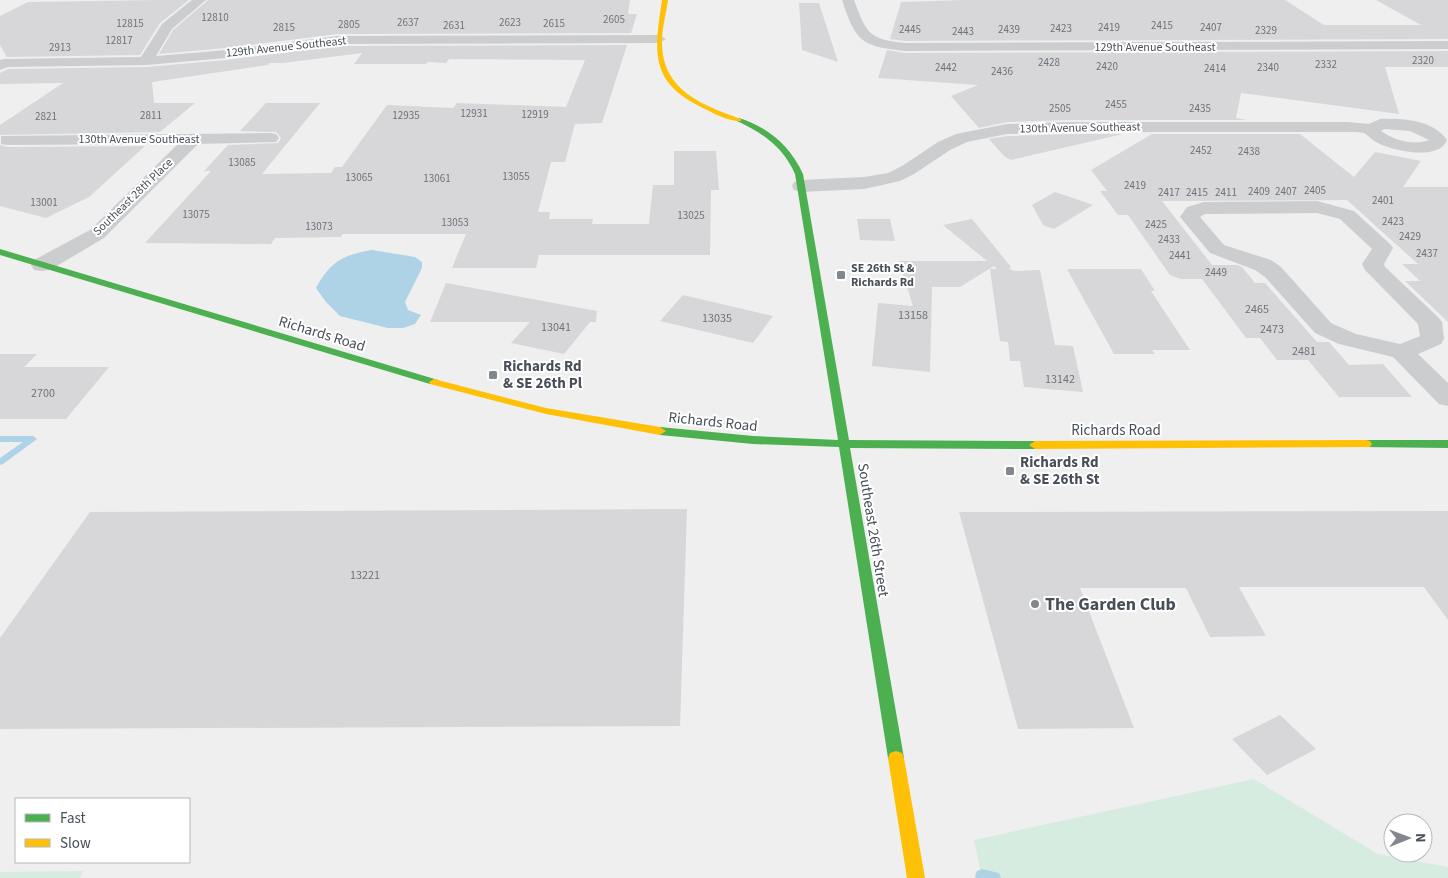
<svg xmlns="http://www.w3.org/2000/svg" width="1448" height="878" viewBox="0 0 1448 878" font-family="'Source Sans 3',sans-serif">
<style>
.green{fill:#d6ece1}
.water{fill:#aed2e6}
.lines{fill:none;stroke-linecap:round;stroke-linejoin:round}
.stream{fill:#aed2e6;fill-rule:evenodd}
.building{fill:#d7d7d9}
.street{fill:#cbcdcf;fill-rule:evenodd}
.fast{fill:#4caf50;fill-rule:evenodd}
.slow{fill:#ffc107;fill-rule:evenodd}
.poi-dot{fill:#82878e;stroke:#fff;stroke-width:2}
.labels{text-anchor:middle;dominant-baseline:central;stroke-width:4;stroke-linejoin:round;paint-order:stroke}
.far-number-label{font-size:11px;fill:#6d727a}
.far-street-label{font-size:12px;fill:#484f59;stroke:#fff}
.far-poi-label{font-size:12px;font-weight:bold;fill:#484f59;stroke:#fff;text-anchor:start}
.number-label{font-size:12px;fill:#6d727a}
.street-label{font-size:15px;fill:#484f59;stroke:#fff}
.poi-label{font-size:15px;font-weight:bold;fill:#484f59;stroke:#fff;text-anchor:start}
.near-poi-label{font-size:18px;font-weight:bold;fill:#484f59;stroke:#fff;text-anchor:start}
</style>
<rect width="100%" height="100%" fill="#efefef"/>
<path class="green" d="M1254 779 1378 854 1448 867V878H982L974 840Z
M83 871 80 878H0V872Z"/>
<path class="water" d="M372 250 415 257 422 262V268L405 302 408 310 421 315 415 324 403 328H388L340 316 326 302 316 288C331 261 343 255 372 250Z"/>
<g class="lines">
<path class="stream" d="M0 436H33L37 439 3 464 0 465V458L23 442H0Z
M982 869 999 873 1001 878H976L975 876 977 871Z"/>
</g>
<path class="building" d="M158 0H189L160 23 140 55 7 57 0 45V16L28 2Z
M208 0H630L628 14H637L631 33 338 34 226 48 159 54 173 30Z
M964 0H1285L1324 25H1421L1376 0H1448V39L905 41 890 39 901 2Z
M799 3H819L838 62 802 50Z
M627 45 602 123 575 124 565 162H551L538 212H550L549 219H593L592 224H649L653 185H674V151H716L719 190H711L710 255H539L536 268H452L466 234H343L341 237 275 238 271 244 145 243 211 171H204L228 145 278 143 281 138 276 132 240 131 266 103H320L262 174 331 173 335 167H342L387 105 453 108 457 103 566 107 585 60 449 59 446 63 428 62 426 64H354L362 53 283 63H269L268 65 152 82 154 103H195L160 132 0 135V125L63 83 0 84V73L8 69 146 67 226 60 338 46Z
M887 50 905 53 1448 51V67H1385L1399 114 1241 93 1236 118 1246 120H1068L1007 122 979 128 951 96 978 85 878 78Z
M1068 134H1123L1011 160 1004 156 989 139 1007 136Z
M1152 134H1300L1354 177 1375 152 1421 161 1403 187H1448V322L1405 281H1420L1402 264H1418L1347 200 1162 201 1212 265H1237L1242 267 1255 283H1265L1317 342H1329L1349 365 1383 364 1412 397H1339L1308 360H1277L1260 338H1246L1202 279H1181L1170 275 1128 215H1118L1100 191H1107L1091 170Z
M0 145 7 147 145 146 89 197 46 218 0 206Z
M1055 192 1093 205 1054 229 1043 225 1032 205Z
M857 219H890L895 241 860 240Z
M972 219 1011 267 1009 269 1015 271 1040 270 1055 345 1073 346 1083 392 1024 387 1020 361H1010L1008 342 1000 341 990 269H997L994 266 960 287H932L930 372 872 366 878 303 913 306 899 261H987L943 225Z
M1067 269H1141L1155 291H1151L1190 350H1152L1155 354H1114Z
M446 283 597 311 596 322H590L564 354 511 343 530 322H430Z
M683 295 773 316 753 343 660 321Z
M0 354H37L24 367H109L66 419H0Z
M687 509 680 726 0 729V638L90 512Z
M1448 511V620L1424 587H1239L1266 636 1210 637 1186 588H1080L1134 728 1018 729 959 512Z
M1280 715 1316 749 1267 775 1232 739Z"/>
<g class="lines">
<path class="street" d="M192 0H206L172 29 156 56 226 50 338 36 659 35 666 39 659 43 338 44 226 58 146 65 8 67 0 70V60L4 59 141 57 162 24Z
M842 0H854C867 34 868 39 905 43L1448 41V49L905 51C861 46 856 42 842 0Z
M1380 119C1403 118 1433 120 1447 140 1439 161 1396 151 1380 144 1374 142 1369 136 1364 133 1360 132 1352 132 1348 132H1068L1007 134 967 142 950 150 914 174 900 181 864 189 801 192 794 190 792 186 794 182 801 180 864 177 888 173 902 166 938 142 956 134 1007 124 1068 122H1348L1369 124ZM1384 129 1410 131 1429 140C1413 146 1394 140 1381 131Z
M270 133 276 134 279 138 276 142 198 144 104 238 50 270 42 271 34 270 31 265 34 260 90 230 178 144 7 145 1 144V136Z
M1317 201 1354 211 1390 244 1393 248 1384 264 1385 267 1438 317 1442 322 1444 339 1441 344 1418 354 1448 383V406L1439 404 1393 357 1339 344 1315 333 1265 277 1255 270 1210 253 1180 217 1187 207 1204 202ZM1317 213 1340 219 1372 249 1362 264 1365 270 1418 324 1420 336 1400 344 1356 334 1331 323 1281 267 1271 260 1224 245 1200 217 1205 214Z"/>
<path class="fast" d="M739 118C768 127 790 146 803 174L849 440 1035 441 1041 445 1035 449 850 448 904 758 902 763 896 765 890 763 888 758 839 447 753 444 660 435 654 431 660 427 753 436 838 440 795 174C783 147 763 133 737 121L736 120Z
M0 249 438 380 439 382 438 384H430L0 255Z
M1366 440H1448V448L1362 447 1360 444 1362 441Z"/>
<path class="slow" d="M662 0H668C666 14 662 28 662 42 662 91 703 105 741 119V121C730 122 715 114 705 109 649 83 654 53 662 0Z
M434 379 546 408 660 427 666 431 660 435 546 414 430 384 429 382Z
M1366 440 1370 441 1372 444 1370 447 1035 449 1029 445 1035 441Z
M896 751 902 753 904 758 925 878H907L888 758 890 753Z"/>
</g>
<g class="poi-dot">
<rect x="836" y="270" width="10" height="10" rx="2.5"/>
<rect x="488" y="370" width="10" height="10" rx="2.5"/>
<rect x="1005" y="466" width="10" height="10" rx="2.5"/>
<circle cx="1035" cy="604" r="5"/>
</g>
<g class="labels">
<g class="far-number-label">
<text x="215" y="17">12810</text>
<text x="614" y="19">2605</text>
<text x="408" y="22">2637</text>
<text x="510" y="22">2623</text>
<text x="130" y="23">12815</text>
<text x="554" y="23">2615</text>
<text x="349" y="24">2805</text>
<text x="454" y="25">2631</text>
<text x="1162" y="25">2415</text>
<text x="284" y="27">2815</text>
<text x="1109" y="27">2419</text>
<text x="1211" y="27">2407</text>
<text x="1061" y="28">2423</text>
<text x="910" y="29">2445</text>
<text x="1009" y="29">2439</text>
<text x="1266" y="30">2329</text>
<text x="963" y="31">2443</text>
<text x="119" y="40">12817</text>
<text x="60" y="47">2913</text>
<text x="1423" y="60">2320</text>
<text x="1049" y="62">2428</text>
<text x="1326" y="64">2332</text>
<text x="1107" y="66">2420</text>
<text x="946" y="67">2442</text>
<text x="1268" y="67">2340</text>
<text x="1215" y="68">2414</text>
<text x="1002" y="71">2436</text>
<text x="1116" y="104">2455</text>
<text x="1060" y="108">2505</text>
<text x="1200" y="108">2435</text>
<text x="474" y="113">12931</text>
<text x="535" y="114">12919</text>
<text x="151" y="115">2811</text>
<text x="406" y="115">12935</text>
<text x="46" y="116">2821</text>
<text x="1201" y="150">2452</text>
<text x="1249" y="151">2438</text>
<text x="242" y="162">13085</text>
<text x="516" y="176">13055</text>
<text x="359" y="177">13065</text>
<text x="437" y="178">13061</text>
<text x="1135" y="185">2419</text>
<text x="1315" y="190">2405</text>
<text x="1259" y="191">2409</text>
<text x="1286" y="191">2407</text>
<text x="1169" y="192">2417</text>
<text x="1197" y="192">2415</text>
<text x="1226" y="192">2411</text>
<text x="1383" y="200">2401</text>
<text x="44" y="202">13001</text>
<text x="196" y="214">13075</text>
<text x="691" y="215">13025</text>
<text x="1393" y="221">2423</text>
<text x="455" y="222">13053</text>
<text x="1156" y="224">2425</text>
<text x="319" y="226">13073</text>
<text x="1410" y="236">2429</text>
<text x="1169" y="239">2433</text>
<text x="1427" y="253">2437</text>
<text x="1180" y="255">2441</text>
<text x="1216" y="272">2449</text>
</g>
<g class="far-street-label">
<text transform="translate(286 47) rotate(-6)">129th Avenue Southeast</text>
<text x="1155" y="47">129th Avenue Southeast</text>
<text transform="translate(1080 128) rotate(-1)">130th Avenue Southeast</text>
<text x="139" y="139">130th Avenue Southeast</text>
<text transform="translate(133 197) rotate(-44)">Southeast 28th Place</text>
</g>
<g class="far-poi-label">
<text x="851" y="268">SE 26th St &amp;<tspan x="851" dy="14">Richards Rd</tspan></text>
</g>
<g class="number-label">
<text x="1257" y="309">2465</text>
<text x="913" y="315">13158</text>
<text x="717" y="318">13035</text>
<text x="556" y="327">13041</text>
<text x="1272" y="329">2473</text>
<text x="1304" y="351">2481</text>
<text x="1060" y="379">13142</text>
<text x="43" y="393">2700</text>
<text x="365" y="575">13221</text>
</g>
<g class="street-label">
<text transform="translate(322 334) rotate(17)">Richards Road</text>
<text transform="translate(713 422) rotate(6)">Richards Road</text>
<text x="1116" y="430">Richards Road</text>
<text transform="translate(873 530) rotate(81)">Southeast 26th Street</text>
</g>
<g class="poi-label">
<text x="503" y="366">Richards Rd<tspan x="503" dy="17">&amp; SE 26th Pl</tspan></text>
<text x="1020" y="462">Richards Rd<tspan x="1020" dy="17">&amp; SE 26th St</tspan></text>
</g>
<g class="near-poi-label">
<text x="1045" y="604">The Garden Club</text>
</g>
</g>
<rect x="15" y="798" width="175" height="65" fill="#ffffff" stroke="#b6b9bd"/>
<rect x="25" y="814" width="25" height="8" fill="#4caf50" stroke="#b6b9bd"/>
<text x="60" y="823" font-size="15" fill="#484f59">Fast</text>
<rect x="25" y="839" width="25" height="8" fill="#ffc107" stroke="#b6b9bd"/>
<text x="60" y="848" font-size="15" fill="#484f59">Slow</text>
<g transform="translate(1408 838) rotate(89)"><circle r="24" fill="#ffffff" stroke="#b6b9bd"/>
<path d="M0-4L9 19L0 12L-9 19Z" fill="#82878e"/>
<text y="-8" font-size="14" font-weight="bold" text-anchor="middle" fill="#484f59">N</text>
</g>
</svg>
